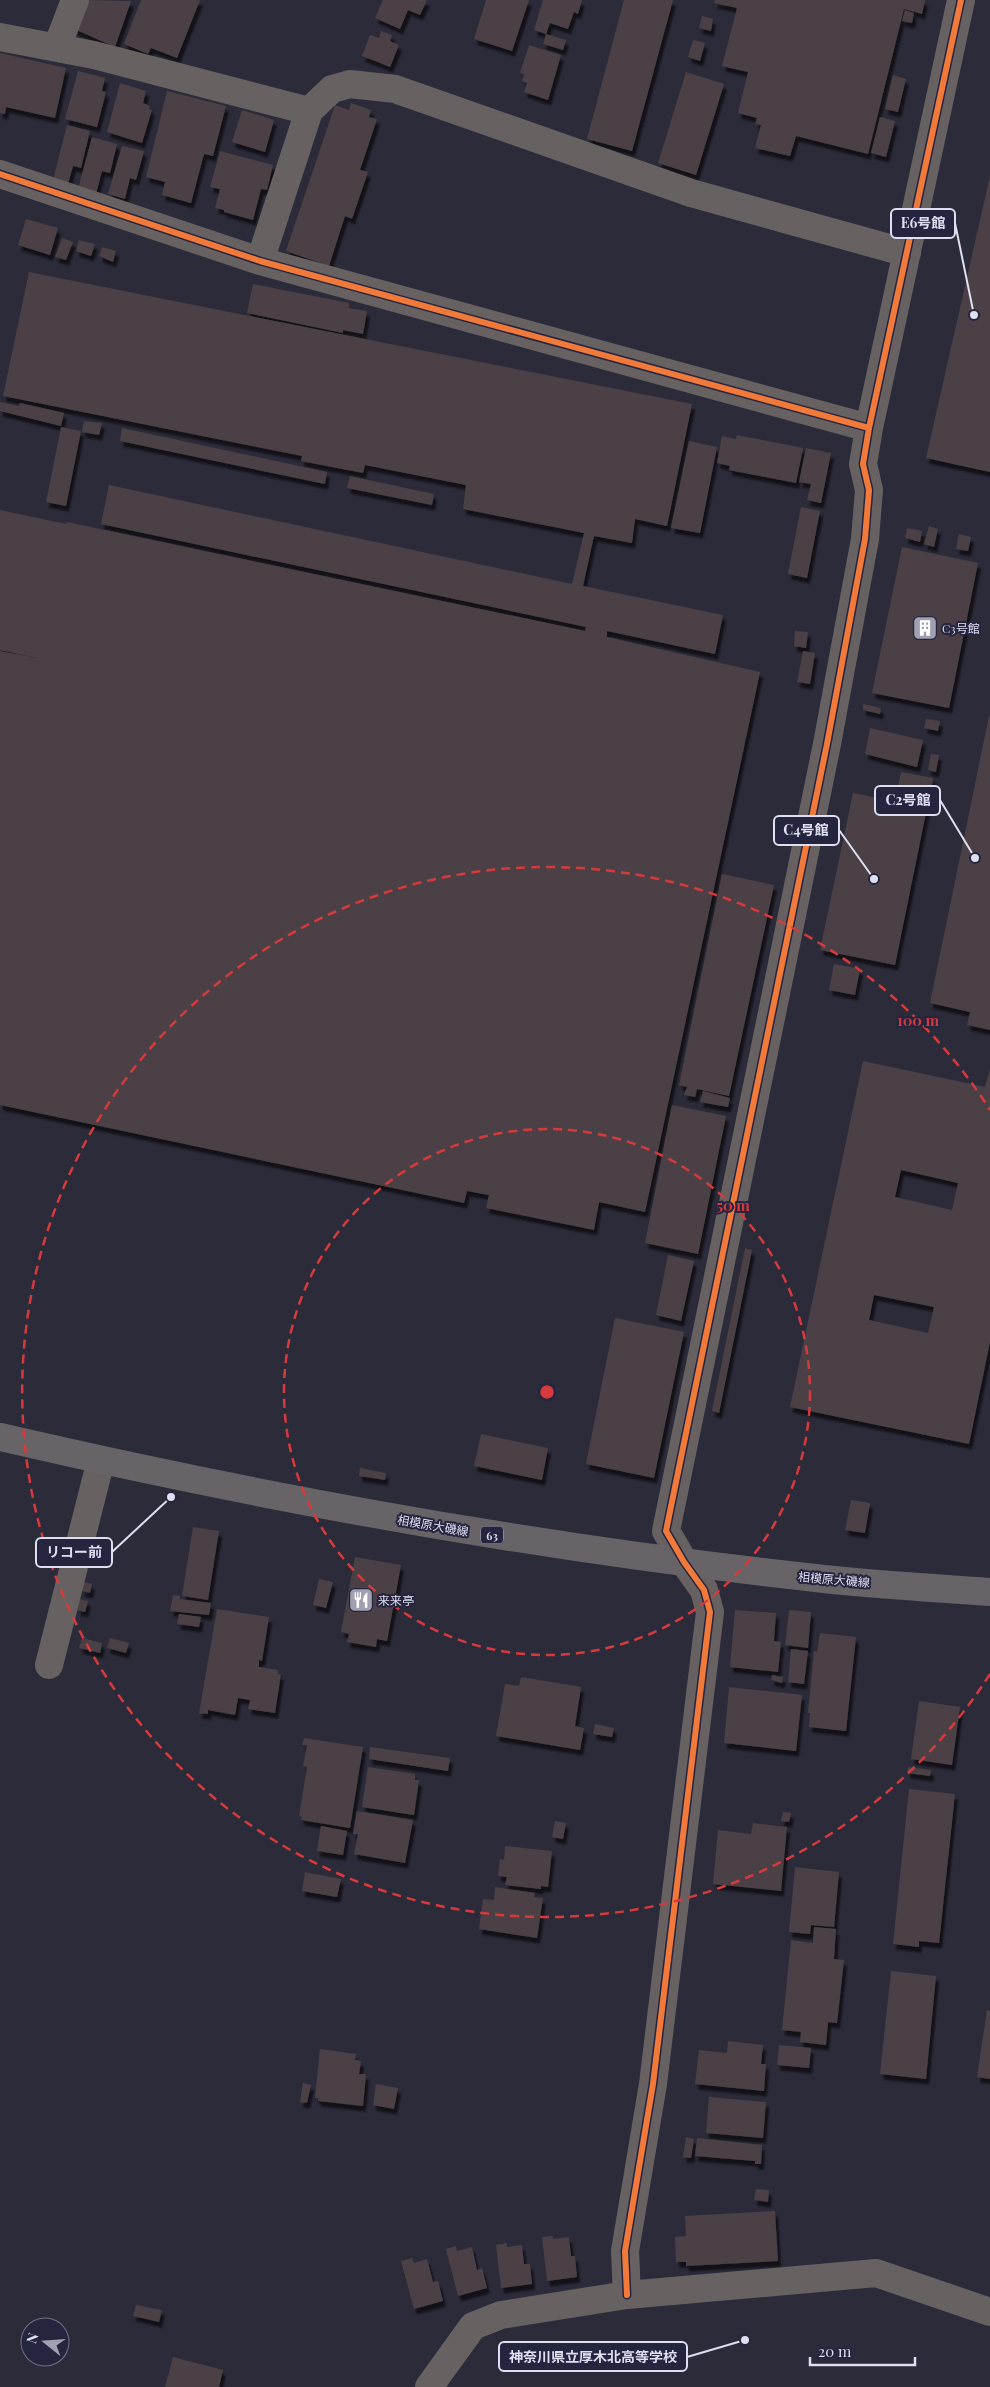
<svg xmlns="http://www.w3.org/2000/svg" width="990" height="2387" viewBox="0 0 990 2387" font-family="'Playfair Display','Noto Sans JP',serif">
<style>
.building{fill:#4b4144;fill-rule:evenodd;filter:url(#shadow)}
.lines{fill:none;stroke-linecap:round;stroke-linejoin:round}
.minor{stroke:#676261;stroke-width:28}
.major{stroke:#686366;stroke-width:28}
.cycleway-casing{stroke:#262540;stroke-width:9}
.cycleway{stroke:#f17a3a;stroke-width:6}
.ring{fill:none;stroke:#d73a3c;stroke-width:2.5;stroke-dasharray:9 6}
.labels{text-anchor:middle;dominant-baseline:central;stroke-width:4;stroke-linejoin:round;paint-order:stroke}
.shield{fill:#262540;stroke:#a7a7bc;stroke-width:1}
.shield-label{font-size:11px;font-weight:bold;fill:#dedff1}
.poi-label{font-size:12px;fill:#dedff1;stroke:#262540;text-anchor:start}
.street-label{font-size:12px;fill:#dedff1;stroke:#262540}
.centre{fill:#d73a3c;stroke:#262540;stroke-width:2.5}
.ring-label{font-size:15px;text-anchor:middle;font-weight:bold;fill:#d73a3c;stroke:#262540;stroke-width:4;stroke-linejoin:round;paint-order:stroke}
.leader{fill:none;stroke:#dedff1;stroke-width:2}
.callout-dot{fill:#dedff1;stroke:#262540;stroke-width:2}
.callout{fill:#262540;stroke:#dedff1;stroke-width:2}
.callout-label{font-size:14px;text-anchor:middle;font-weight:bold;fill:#dedff1}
</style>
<defs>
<filter id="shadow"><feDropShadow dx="3" dy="5.5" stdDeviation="1" flood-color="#0009"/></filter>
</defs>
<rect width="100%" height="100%" fill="#2c2b3a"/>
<path class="building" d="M82 0 131 1 115 47 74 29Z
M141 0H200L177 58 151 48 148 54 124 44Z
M383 0H427L420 15 408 10 400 29 375 18Z
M486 0H529L512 51 474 39Z
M543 0H582L578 14 574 12 568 29 550 23 546 34 566 40 563 50 543 44 546 34 534 30Z
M624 0H673L632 151 587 139Z
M715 0H925L922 14 904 9 868 154 796 136 790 156 755 148 761 125 755 124 757 118 738 113 748 72 722 66 737 8 714 3Z
M905 10 914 13 912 23 902 21Z
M702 16 713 19 711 31 699 28Z
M381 31 392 35 390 41 399 45 390 67 362 56 370 35 379 38Z
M693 40 705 43 700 61 688 57Z
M529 45 561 55 548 100 524 92 527 83 522 81 524 74 520 73Z
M0 53 66 68 55 118 6 107 5 114 0 113Z
M78 71 105 78 102 91 106 92 97 127 65 119Z
M686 72 724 84 696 175 658 163Z
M893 75 906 79 898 112 885 109Z
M120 83 146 91 143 103 150 106 149 109 152 110 142 143 107 132Z
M167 91 226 106 213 156 204 154 191 203 162 195 165 182 146 177Z
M351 103 371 110 369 117 377 119 360 170 368 172 352 219 345 216 329 266 286 251 335 105 349 110Z
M242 110 274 120 265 152 232 142Z
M880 117 895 121 886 157 871 153Z
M67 125 90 131 81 168 73 166 68 184 53 180Z
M92 137 117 144 110 173 102 171 96 194 78 189Z
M122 146 144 151 136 180 130 178 125 199 108 194Z
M220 151 273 165 267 190 261 189 253 220 224 212V210L215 208 220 189 210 187Z
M990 176V472L926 458Z
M26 219 58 228 50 255 18 245Z
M62 238 73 242 66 260 55 257Z
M79 240 95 244 91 256 76 251Z
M102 247 116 251 113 262 99 256Z
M29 272 692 404 667 526 635 519 632 543 594 536 583 586 723 615 715 654 607 631V637L760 672 645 1212 599 1202 594 1230 486 1208 489 1195 467 1191 464 1203 0 1105V651L37 658 0 650V510L66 524 67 522 585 631 586 627 101 524 109 485 572 584 584 533 463 509 466 485 365 465 363 473 301 461 302 456 3 396Z
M253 284 349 303V308L367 311 363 334 343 330V333L247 313Z
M0 402 19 406 20 403 64 413 61 426 0 411Z
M84 421 102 423 99 435 82 432Z
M61 427 81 431 66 506 46 502Z
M122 428 327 472 325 484 120 441Z
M737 435 803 448 796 483 729 470 730 466 717 463 722 436 736 439Z
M689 441 717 447 700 533 671 528Z
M806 448 831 453 821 503 807 500 811 484 799 482Z
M350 476 434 494 432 505 347 488Z
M801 507 820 511 807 578 788 574Z
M929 526 938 529 934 547 924 544Z
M907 528 922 531 920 542 905 538Z
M959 534 971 537 968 551 956 549Z
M902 547 978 563 949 708 872 693Z
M795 631 808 632 806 648 794 646Z
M803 651 815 653 810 684 797 682Z
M863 704 881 708 880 714 863 710Z
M989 716H990V1030L967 1025 970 1012 930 1003Z
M926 719 940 721 938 731 924 728Z
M870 728 923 740 917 767 865 754Z
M931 754 939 755 936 772 928 770Z
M901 772 933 778 931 793 898 787Z
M853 793 927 808 895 965 820 950Z
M722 874 774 885 729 1096 697 1089 695 1097 684 1095 687 1087 679 1085Z
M834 964 860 969 855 995 829 990Z
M863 1061 985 1087 990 1069V1342L969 1444 790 1407ZM901 1170 958 1183 952 1210 895 1197ZM874 1295 934 1307 928 1333 869 1320Z
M703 1091 730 1098 728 1107 700 1102Z
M672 1105 726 1116 698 1254 645 1243Z
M745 1248 752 1250 719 1413 712 1411Z
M668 1255 694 1261 681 1321 656 1315Z
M615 1318 684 1332 654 1478 586 1464Z
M481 1434 548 1448 542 1480 474 1466Z
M360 1468 386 1473 385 1480 359 1476Z
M851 1500 870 1503 865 1533 845 1530Z
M193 1527 219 1531 208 1600 182 1596Z
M355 1557 401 1565 387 1641 377 1639 376 1647 347 1642 349 1634 341 1632Z
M319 1579 333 1582 326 1608 313 1605Z
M84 1582 92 1584 90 1593 82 1591Z
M173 1595 180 1596V1599L211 1603 209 1615 170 1611Z
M80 1599 88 1601 85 1612 77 1610Z
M217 1609 269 1617 262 1661 259 1660V1667L278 1670V1674H281L275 1713 248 1709 250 1700 238 1698 235 1715 208 1710V1714L199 1713Z
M735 1610 776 1613 774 1641 781 1642 778 1672 730 1667Z
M789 1610 811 1612 808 1648 785 1645Z
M179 1614 201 1617 199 1627 177 1624Z
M820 1633 856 1637 846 1731 809 1727 810 1713H808L814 1651 817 1652Z
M82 1638 102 1643 100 1653 79 1648Z
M110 1638 129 1643 126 1653 107 1648Z
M791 1649 808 1651 804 1684 788 1682Z
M772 1675 783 1677 782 1683 771 1680Z
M521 1677 581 1687 575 1726 584 1728 580 1750 496 1736 505 1684 519 1686Z
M729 1687 802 1695 796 1751 724 1743Z
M919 1701 960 1707 952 1765 911 1759Z
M595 1724 614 1728 612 1737 593 1734Z
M304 1738 363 1747 350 1828 301 1820 302 1817 299 1816 307 1767 303 1766 307 1745H302Z
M370 1747 450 1758 448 1771 369 1759Z
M368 1767 415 1774V1780H419L414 1815 362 1807Z
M908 1767 931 1770 930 1776 907 1773Z
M909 1789 955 1794 939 1943 919 1941V1947L893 1944Z
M357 1811 413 1820 405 1863 354 1854 358 1834H353Z
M783 1812 791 1813 789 1822 781 1821Z
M555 1821 566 1823 563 1839 552 1837Z
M753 1823 787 1827 781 1891 713 1884 718 1830 751 1834Z
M321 1826 347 1831 343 1855 317 1851Z
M505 1846 552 1851 548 1887 541 1886V1889L505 1885 507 1877 498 1876 500 1859 504 1860Z
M795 1867 839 1872 834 1927 811 1925 810 1934 789 1932Z
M305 1872 341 1879 337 1897 302 1891Z
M495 1887 535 1893 534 1897 543 1898 537 1938 479 1929 483 1899 494 1900Z
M814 1927 836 1929 834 1959 844 1960 837 2023 828 2022 826 2045 800 2042 801 2032 782 2030 791 1940 813 1943Z
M891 1971 936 1976 926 2079 880 2074Z
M987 2010 990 2011V2079L977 2077Z
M728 2041 763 2045 761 2064H766L764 2091 695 2084 699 2050 727 2053Z
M779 2045 811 2048 809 2068 777 2065Z
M320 2049 356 2054 355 2060 361 2061 359 2074H366L363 2106 318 2101V2098H315Z
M303 2083 311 2085 307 2103 300 2102Z
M376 2084 398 2088 394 2109 373 2105Z
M709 2097 766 2102 763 2138 706 2133Z
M686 2137 694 2139 691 2158 683 2157Z
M697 2138 762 2145 761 2164H755V2161L695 2156Z
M756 2189 769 2190 768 2202 754 2200Z
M775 2211 778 2261 686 2266V2262H676L675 2237 686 2236 685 2216Z
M553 2236V2239L569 2237 571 2256H575L577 2277 547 2281 542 2237Z
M507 2243V2247L522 2245 524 2264H530L532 2284 501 2288 496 2245Z
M456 2246 457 2251 472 2247 477 2270 482 2268 487 2288 458 2296 446 2249Z
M412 2258 414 2263 427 2259 433 2282 438 2281 443 2301 414 2309 401 2261Z
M136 2305 162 2310 159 2322 133 2316Z
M173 2357 223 2370 219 2387H165Z"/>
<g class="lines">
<path class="minor" d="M0 37 94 55 309 111
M57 47 75 0
M0 174 260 261 869 428
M260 261 309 111 332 89 350 84 395 89 691 193 907 253
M49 1665 101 1460
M627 2295 625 2251 653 2084 710 1612 704 1590 684 1562 666 1531 827 744 865 539 869 490 863 464 869 428 961 0
M429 2387 473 2326 501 2315 627 2295 876 2273 990 2312"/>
<path class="major" d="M0 1437C272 1500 547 1549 824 1579 879 1585 935 1588 990 1592"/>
<defs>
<path id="cycleway" d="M0 174 260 261 869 428
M627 2295 625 2251 653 2084 710 1612 704 1590 684 1562 666 1531 827 744 865 539 869 490 863 464 869 428 961 0"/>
</defs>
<use href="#cycleway" class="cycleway-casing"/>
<use href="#cycleway" class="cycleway"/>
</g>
<g class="ring">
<circle cx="547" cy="1392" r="263"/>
<path d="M990 1674A525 525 0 1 1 990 1110"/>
</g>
<defs>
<symbol id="building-square" viewBox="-11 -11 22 22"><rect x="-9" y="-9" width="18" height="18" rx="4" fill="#a0a0b1" stroke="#262540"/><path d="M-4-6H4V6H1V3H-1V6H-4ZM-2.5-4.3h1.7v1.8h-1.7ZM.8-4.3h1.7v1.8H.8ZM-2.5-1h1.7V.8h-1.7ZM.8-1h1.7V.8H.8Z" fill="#fff"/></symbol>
<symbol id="restaurant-square" viewBox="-11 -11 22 22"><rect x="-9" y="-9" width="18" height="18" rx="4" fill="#a0a0b1" stroke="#262540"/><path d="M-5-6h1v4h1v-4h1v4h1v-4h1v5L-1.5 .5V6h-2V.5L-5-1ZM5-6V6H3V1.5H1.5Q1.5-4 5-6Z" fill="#fff"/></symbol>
</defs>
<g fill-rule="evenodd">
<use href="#building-square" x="911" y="614" width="28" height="28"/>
<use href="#restaurant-square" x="347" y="1586" width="28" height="28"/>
</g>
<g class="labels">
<rect class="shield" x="481" y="1526.5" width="22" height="17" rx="4"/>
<g class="shield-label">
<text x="492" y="1535">63</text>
</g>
<g class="poi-label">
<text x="942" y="628">C3号館</text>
<text x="378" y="1600">来来亭</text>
</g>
<g class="street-label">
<text transform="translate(433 1525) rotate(10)">相模原大磯線</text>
<text transform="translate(834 1579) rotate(5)">相模原大磯線</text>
</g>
</g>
<circle cx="547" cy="1392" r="8" class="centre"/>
<g class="ring-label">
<text x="918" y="1026">100 m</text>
<text x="733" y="1211">50 m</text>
</g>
<path class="leader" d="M974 315L955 223M975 858L940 800M874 879L839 830M171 1497L112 1552M745 2340L687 2357"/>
<g class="callout-dot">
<circle cx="974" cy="315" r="5"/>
<circle cx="975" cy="858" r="5"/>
<circle cx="874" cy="879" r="5"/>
<circle cx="171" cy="1497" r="5"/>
<circle cx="745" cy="2340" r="5"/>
</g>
<g class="callout">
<rect x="891" y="209" width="64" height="29" rx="5"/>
<rect x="875" y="786" width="65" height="29" rx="5"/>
<rect x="774" y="816" width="65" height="29" rx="5"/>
<rect x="36" y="1538" width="76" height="29" rx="5"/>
<rect x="499" y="2342" width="188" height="29" rx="5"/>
</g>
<g class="callout-label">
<text x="923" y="228">E6号館</text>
<text x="908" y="805">C2号館</text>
<text x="806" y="835">C4号館</text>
<text x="74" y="1557">リコー前</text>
<text x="593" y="2362">神奈川県立厚木北高等学校</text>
</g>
<g transform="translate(45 2342) rotate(287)"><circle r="24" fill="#262540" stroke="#706f87"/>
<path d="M0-4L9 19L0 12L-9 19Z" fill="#a0a0b1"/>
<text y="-8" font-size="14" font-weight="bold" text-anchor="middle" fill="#dedff1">N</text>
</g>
<path d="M810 2357v8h105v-8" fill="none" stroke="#dedff1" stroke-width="2.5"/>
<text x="818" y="2357" font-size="15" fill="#dedff1" stroke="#262540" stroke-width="4" paint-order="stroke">20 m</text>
</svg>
